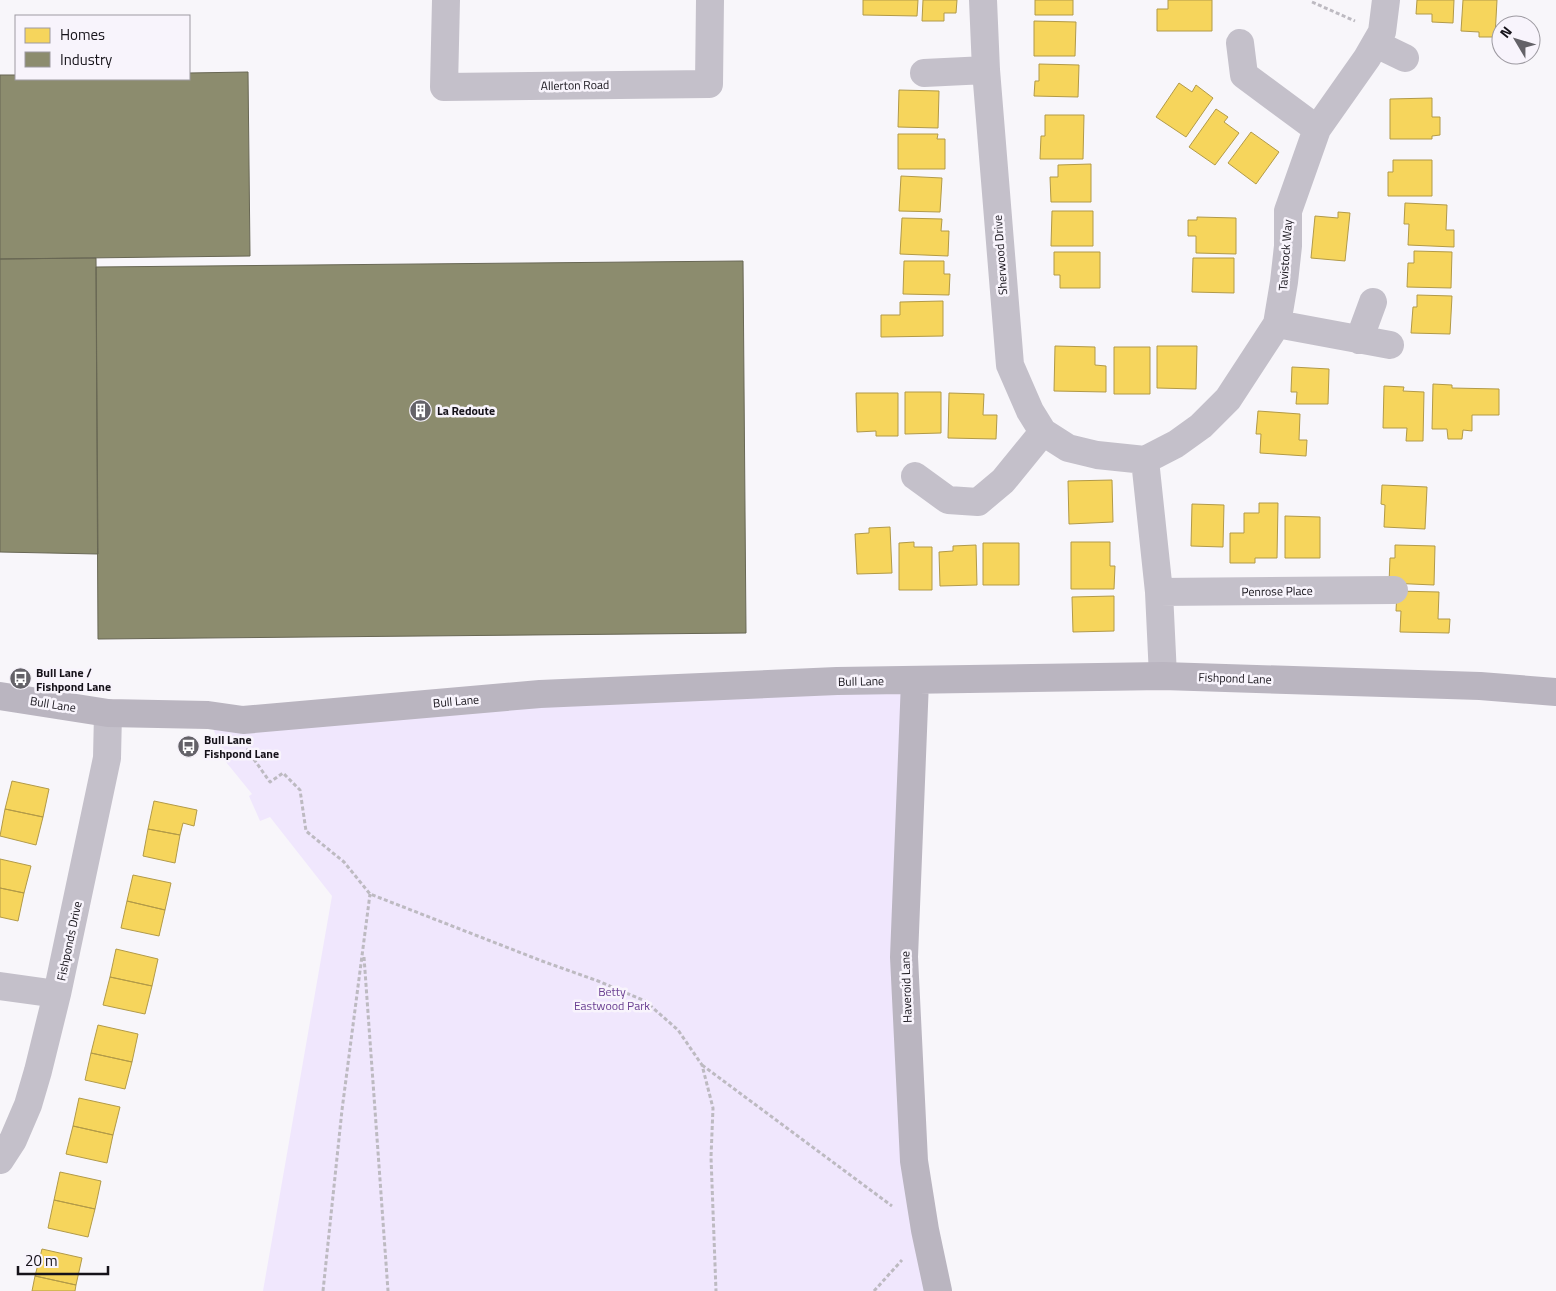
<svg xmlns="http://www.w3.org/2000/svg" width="1556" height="1291" viewBox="0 0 1556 1291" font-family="'Titillium Web',sans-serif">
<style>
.green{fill:#f0e7fd}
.homes{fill:#f6d55c;stroke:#b29a48}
.industry{fill:#8c8c6e;stroke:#686754}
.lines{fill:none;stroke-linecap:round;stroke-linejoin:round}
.path{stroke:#bdbac1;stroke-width:3;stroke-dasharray:4 2.5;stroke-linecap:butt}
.street{stroke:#c4c0ca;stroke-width:28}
.secondary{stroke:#bab5c0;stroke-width:28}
.labels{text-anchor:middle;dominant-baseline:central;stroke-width:5;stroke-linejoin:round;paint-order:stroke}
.street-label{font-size:12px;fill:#151219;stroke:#f8f4fc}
.poi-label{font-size:12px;font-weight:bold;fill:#151219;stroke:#f8f4fc;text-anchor:start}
.park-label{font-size:12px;fill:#6a3f91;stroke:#f8f4fc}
</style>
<rect width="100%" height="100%" fill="#f8f6fa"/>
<path class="green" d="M915 681 904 957 938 1291H263L332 896 270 817 260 821 249 796 252 794 226 762 208 715Z"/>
<path class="homes" d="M863 0H918L917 16 863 15Z
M923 0H957L956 13H944V21H922Z
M1035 0H1073V15H1035Z
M1168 0H1212V31H1157V9H1168Z
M1417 0H1454L1453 23 1432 22V14H1416Z
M1463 0H1497L1495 37H1479V32L1461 31Z
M1034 21 1076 22 1075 56H1034Z
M1039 64 1079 65 1078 97 1034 96 1035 81H1039Z
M1179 83 1192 92 1196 85 1213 98 1186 137 1156 117Z
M899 90 939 91 938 128 898 127Z
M1432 98V117H1440V135L1432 136V139H1390V99Z
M1216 109 1228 117 1224 122 1239 133 1215 165 1189 147Z
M1045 115H1084L1083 159H1040L1041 136H1045Z
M1251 132 1279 152 1256 184 1228 163Z
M898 134H938L937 139H945V169H898Z
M1393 160H1432V196H1388V172H1393Z
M1091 164V202H1051L1050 177H1058V165Z
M901 176 942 178 940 212 899 211Z
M1405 203 1447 205 1446 230H1454V247L1408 245 1409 224H1404Z
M1052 211H1093V246H1051Z
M1338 212 1350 213 1345 261 1311 258 1315 216 1338 218Z
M1197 217 1236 218V254L1196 253V236H1188V220H1197Z
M902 218 942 219 941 231H949L948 256 900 254Z
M1414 251 1452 252 1451 288 1407 287 1408 263H1414Z
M1054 252H1100V288H1060V275H1054Z
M1193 258H1234V293L1192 292Z
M904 261H944V274H950L949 295 903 294Z
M1417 295 1452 296 1450 334 1411 333 1413 307H1417Z
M943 301V336L881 337V315H900V302Z
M1055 346 1095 347V365L1106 366V392L1054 391Z
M1157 346H1197L1196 389 1157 388Z
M1114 347H1150V394H1114Z
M1292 367 1329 369 1328 404H1296L1297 392H1291Z
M1433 384 1452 385V388L1499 389V415H1472V431L1463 430 1462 439H1448L1447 429H1432Z
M1384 386 1404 387 1403 391 1424 392 1423 441H1406L1407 428H1383Z
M905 392H941V433L905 434Z
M856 393H898V436H876V431L857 432Z
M949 393 984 394 983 415H997L996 439 948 438Z
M1258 411 1300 414 1299 440H1307L1306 456 1260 453 1261 434H1256Z
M1112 480 1113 522 1069 524 1068 481Z
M1382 485 1427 487 1425 529 1384 527 1385 505 1381 504Z
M1259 503H1278L1277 558H1255V563H1230V533H1244V513H1259Z
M1192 504 1224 505 1223 547 1191 546Z
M1285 516 1320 517V558H1285Z
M890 527 892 573 857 574 855 534 869 533V528Z
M914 542V547H932V590H899V543Z
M1071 542H1110V566H1115L1114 589H1071Z
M983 543H1019V585H983Z
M976 545 977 585 940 586 939 552 953 551V546Z
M1395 545 1435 546 1434 585 1389 583 1390 558H1395Z
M1397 591 1439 592 1438 619H1450L1449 633 1400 632 1401 611H1396Z
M1114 596V631L1073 632 1072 597Z
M12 781 49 789 43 817 5 809Z
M154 801 197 810 194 826 183 823 180 835 148 829Z
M5 809 43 817 36 845 0 836Z
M148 829 180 835 175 863 143 856Z
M0 859 31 866 24 893 0 888Z
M133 875 171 883 165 910 127 901Z
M0 888 24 893 18 921 0 917Z
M127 901 165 910 159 936 121 928Z
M116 949 158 959 152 986 110 977Z
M110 977 152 986 145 1014 103 1005Z
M98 1025 138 1034 132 1062 91 1053Z
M91 1053 132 1062 125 1089 85 1080Z
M79 1098 120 1107 113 1135 73 1126Z
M73 1126 113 1135 107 1163 66 1154Z
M60 1172 101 1181 95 1209 54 1200Z
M54 1200 95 1209 88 1237 48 1228Z
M42 1249 82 1258 76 1285 35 1276Z
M35 1276 76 1285 75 1291H32Z"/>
<path class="industry" d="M248 72 250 256 0 259V75H16V79H189V73Z
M96 258 98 554 0 552V259Z
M743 261 746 633 98 639 96 267Z"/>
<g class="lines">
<path class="path" d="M1312 2 1355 21
M248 748V751L270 782 283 773 300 790 306 831 344 862 370 894 542 961 598 981 645 1001 678 1030 702 1065 713 1108 711 1157 716 1291
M364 957 388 1291
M702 1065 892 1206
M323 1291 342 1110 370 894
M874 1291 902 1260"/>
<path class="street" d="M446 0 444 87 709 84 710 0
M983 0 986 70 1010 365 1030 411 1043 432 1068 448 1097 455 1145 460 1159 592 1163 676
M1240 43 1244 75 1317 129
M1376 44 1405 58
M924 73 986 70
M1277 324 1390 345
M1359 340 1373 302
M1145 460 1176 444 1201 426 1228 399 1277 324 1284 282 1288 246V211L1317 129 1367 58 1382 32 1386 0
M915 476 948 500 978 502 1003 481 1043 432
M1159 592 1394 590
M0 986 57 994
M0 1160 13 1140 28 1105 38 1071 57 994 107 758 108 713"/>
<path class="secondary" d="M915 681 904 957 914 1161 925 1230 938 1291
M0 696 108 713 208 715 243 720 540 694 837 681 1163 676 1480 686 1556 692"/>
</g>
<defs>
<symbol id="building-disc" viewBox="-11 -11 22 22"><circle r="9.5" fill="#646268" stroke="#f8f4fc"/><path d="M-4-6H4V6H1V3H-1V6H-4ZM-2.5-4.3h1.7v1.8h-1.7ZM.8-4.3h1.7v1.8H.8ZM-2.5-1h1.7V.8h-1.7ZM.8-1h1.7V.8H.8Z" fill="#fff"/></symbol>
<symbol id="bus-disc" viewBox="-11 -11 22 22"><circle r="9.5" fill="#646268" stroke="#f8f4fc"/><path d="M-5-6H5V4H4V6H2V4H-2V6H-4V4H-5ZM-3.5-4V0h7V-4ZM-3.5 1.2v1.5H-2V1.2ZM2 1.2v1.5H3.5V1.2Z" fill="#fff"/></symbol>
</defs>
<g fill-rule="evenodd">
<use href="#building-disc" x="408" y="398" width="25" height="25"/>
<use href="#bus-disc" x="8" y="666" width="25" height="25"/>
<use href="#bus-disc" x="176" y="734" width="25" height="25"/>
</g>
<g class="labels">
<g class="street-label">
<text transform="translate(575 85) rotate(-1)">Allerton Road</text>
<text transform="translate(1000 255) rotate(-94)">Sherwood Drive</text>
<text transform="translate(1285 255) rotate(-86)">Tavistock Way</text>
<text transform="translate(1277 591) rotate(-1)">Penrose Place</text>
<text transform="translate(1235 678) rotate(2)">Fishpond Lane</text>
<text transform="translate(861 681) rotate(-1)">Bull Lane</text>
<text transform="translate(456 701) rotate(-5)">Bull Lane</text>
<text transform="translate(53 704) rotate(9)">Bull Lane</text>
<text transform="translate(69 941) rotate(-78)">Fishponds Drive</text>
<text transform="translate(906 987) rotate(-92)">Haveroid Lane</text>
</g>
<g class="poi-label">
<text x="437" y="410">La Redoute</text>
<text x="36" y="672">Bull Lane /<tspan x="36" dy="14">Fishpond Lane</tspan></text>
<text x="204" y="739">Bull Lane<tspan x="204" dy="14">Fishpond Lane</tspan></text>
</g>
<g class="park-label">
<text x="612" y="991">Betty<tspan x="612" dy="14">Eastwood Park</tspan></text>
</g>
</g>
<rect x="15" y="15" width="175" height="65" fill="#f8f4fc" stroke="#9d9aa1"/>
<rect x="25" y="28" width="25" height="15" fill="#f6d55c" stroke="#9d9aa1"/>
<text x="60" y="40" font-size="15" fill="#151219">Homes</text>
<rect x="25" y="52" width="25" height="15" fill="#8c8c6e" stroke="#9d9aa1"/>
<text x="60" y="65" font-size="15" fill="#151219">Industry</text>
<g transform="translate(1516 40) rotate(308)"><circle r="24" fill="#f8f4fc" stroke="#9d9aa1"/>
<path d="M0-4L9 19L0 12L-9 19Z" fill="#646268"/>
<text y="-8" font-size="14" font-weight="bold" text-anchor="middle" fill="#151219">N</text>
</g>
<path d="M18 1266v8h90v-8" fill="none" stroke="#151219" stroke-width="2.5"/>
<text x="25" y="1266" font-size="15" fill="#151219" stroke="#f8f4fc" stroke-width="4" paint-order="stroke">20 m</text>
</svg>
